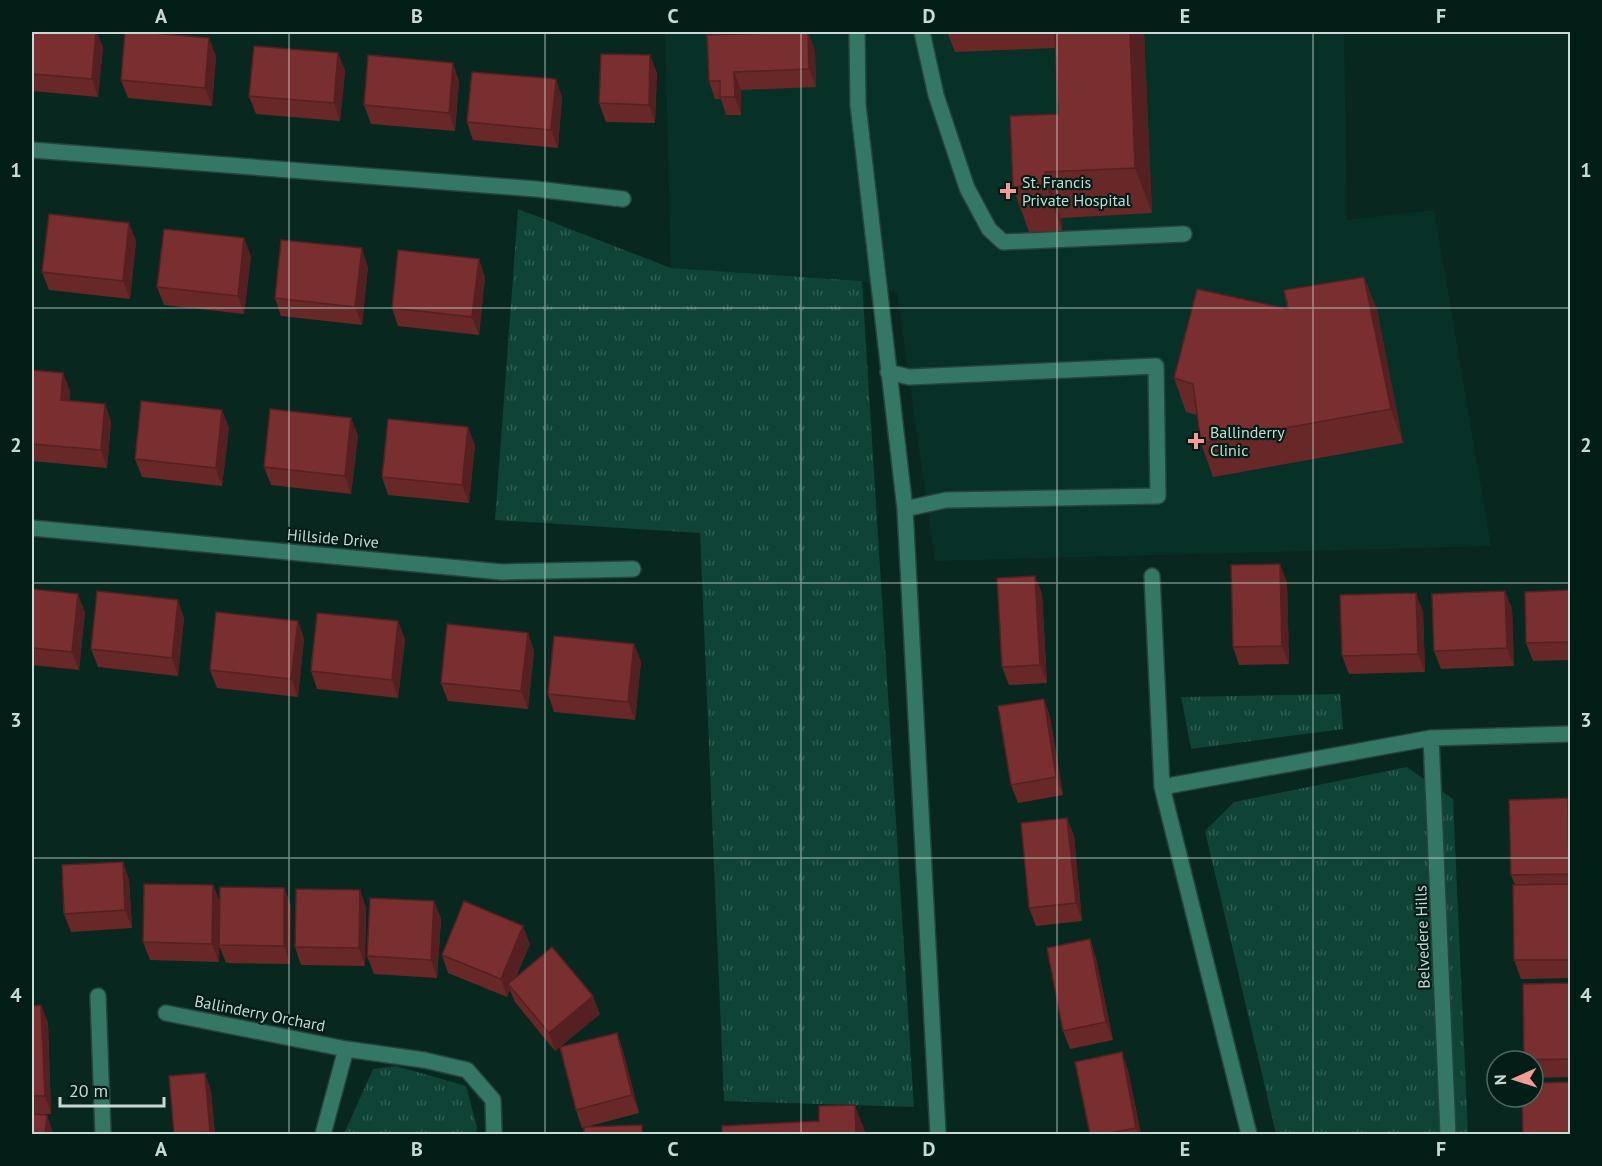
<svg xmlns="http://www.w3.org/2000/svg" width="1602" height="1166" viewBox="0 0 1602 1166" font-family="'PT Sans',sans-serif">
<style>
.built{fill:#073127}
.grass{fill:url(#grass-tufts)}
.lines{fill:none;stroke-linecap:round;stroke-linejoin:round}
.minor-casing{stroke:#27443c;stroke-width:18}
.minor{stroke:#357765;stroke-width:15}
.wall{fill:#682828}
.shaded-wall{fill:#552021}
.building{fill:#792e2f;stroke:#552021;stroke-width:1.5}
.grid{fill:none;stroke:#c9dad4;stroke-width:1.5;stroke-opacity:0.55}
.poi-dot{fill:#f59b97;stroke:#001d16;stroke-width:2}
.labels{text-anchor:middle;dominant-baseline:central;stroke-width:4.5;stroke-linejoin:round;paint-order:stroke}
.poi-label{font-size:16px;fill:#c9dad4;stroke:#001d16;text-anchor:start}
.street-label{font-size:16px;fill:#c9dad4;stroke:#001d16}
.neatline{fill:none;stroke:#c9dad4;stroke-width:2}
.grid-label{font-size:20px;text-anchor:middle;font-weight:bold;fill:#c9dad4}
</style>
<defs>
<pattern id="grass-tufts" width="24" height="20" patternUnits="userSpaceOnUse" patternTransform="scale(1.5)"><rect width="24" height="20" fill="#0e4336"/><path d="M3 7l-1-3M5 7V3M7 7l1-3M15 17l-1-3M17 17v-4M19 17l1-3" fill="none" stroke="#305e52"/></pattern>
</defs>
<rect width="100%" height="100%" fill="#08271f"/>
<path class="built" d="M665 32H1344L1347 220 1434 210 1491 546 935 561 897 293 862 281 671 268Z"/>
<path class="grass" d="M518 209 671 268 862 281 914 1107 724 1101 700 533 495 520Z
M1340 694 1343 729 1191 749 1181 697Z
M1407 767 1453 799 1468 1134H1276L1205 831 1234 802Z
M396 1066 466 1086 477 1127 476 1134H344L373 1069Z"/>
<g class="lines">
<defs>
<path id="minor" d="M857 32 858 105 905 509 938 1134
M922 32 936 95 967 188 989 229 1003 242 1184 234
M32 150 536 189 623 199
M888 372 909 377 1156 366 1158 496 946 500 905 509
M32 528 502 572 633 569
M1152 576 1162 787
M1431 738 1448 1134
M98 996 103 1134
M166 1013 346 1049 424 1060 467 1070 493 1100 494 1134
M323 1134 346 1049
M1249 1134 1162 787 1431 738 1570 734"/>
</defs>
<use href="#minor" class="minor-casing"/>
<use href="#minor" class="minor"/>
</g>
<path class="wall" d="M32 32 103 47 98 97 32 91Z
M947 32H1144L1152 213 1061 218 1062 231 1029 232 1013 187 1058 114 1055 48 955 52Z
M707 35 815 50 816 87 741 90V115H726L721 99H715L709 81Z
M338 53 345 71 340 121 256 114 249 96Z
M216 56 212 106 128 98 121 80Z
M657 73 655 123 606 122 599 103Z
M459 81 455 131 371 124 364 105Z
M562 97 558 148 473 140 467 122Z
M136 241 130 299 49 290 42 272Z
M251 256 244 314 164 305 157 287Z
M368 267 362 325 281 316 275 298Z
M485 277 479 335 398 326 392 308Z
M1364 277 1377 310 1403 443 1213 477 1201 443 1197 415 1186 412 1174 378 1288 309Z
M32 370 63 373 70 391 69 401 105 404 111 422 107 468 32 461Z
M222 410 229 428 222 486 142 477 135 459Z
M351 418 358 436 351 494 271 485 264 467Z
M475 445 469 503 388 495 382 477Z
M1035 576 1042 594 1047 683 1009 685 1002 667Z
M1287 582 1289 664 1239 665 1233 647Z
M32 589 85 612 79 670 32 665Z
M1570 590V660L1533 661 1526 643Z
M1505 591 1512 609 1514 666 1441 669 1434 651Z
M1423 611 1425 672 1349 674 1342 656Z
M184 618 178 676 98 667 91 649Z
M298 621 304 639 298 697 217 688 210 670Z
M398 621 405 640 398 698 317 689 311 671Z
M528 633 534 651 528 709 448 701 441 683Z
M634 644 641 662 635 720 554 712 548 694Z
M1044 699 1050 717 1063 795 1018 803 1011 785Z
M1570 806V978L1521 979 1514 960 1515 885 1511 875Z
M1067 818 1074 836 1082 921 1036 926 1029 908Z
M123 862 129 880 132 928 71 932 64 914Z
M213 885 220 903 219 962 150 960 143 942Z
M284 888 291 906 290 964 226 963 219 945Z
M360 890 366 908 365 966 301 965 295 947Z
M434 901 441 919 437 978 374 974 367 956Z
M1090 939 1096 958 1113 1040 1070 1049 1063 1031Z
M530 944 516 977 600 1014 555 1051 515 1002 510 990 507 997 448 973 442 955Z
M1570 983V1077L1533 1078V1061H1525L1524 1060Z
M41 1005 48 1023 51 1114H36L53 1133 32 1134V1006Z
M617 1033 623 1051 639 1113 582 1128 576 1110Z
M1128 1070 1141 1134H1090Z
M211 1091 215 1134H174Z"/>
<path class="shaded-wall" d="M96 32H97L103 47 98 97 92 79Z
M808 32 815 50 816 87 809 69Z
M1130 32H1144L1152 213 1135 168Z
M209 38 216 56 212 106 205 88Z
M338 53 345 71 340 121 334 103Z
M650 55 657 73 655 123 649 105Z
M453 63 459 81 455 131 449 113Z
M734 72 741 90V115L735 97Z
M556 79 562 97 558 148 551 130Z
M1045 172 1061 218 1062 231 1046 185Z
M129 223 136 241 130 299 123 281Z
M244 238 251 256 244 314 238 296Z
M362 248 368 267 362 325 355 307Z
M479 259 485 277 479 335 472 317Z
M1364 277 1377 310 1403 443 1391 409Z
M63 373 70 391 68 418 61 400Z
M105 404 111 422 107 468 101 450Z
M222 410 229 428 222 486 216 468Z
M351 418 358 436 351 494 345 476Z
M468 427 475 445 469 503 462 485Z
M1280 564 1287 582 1289 664 1282 646Z
M1035 576 1042 594 1047 683 1040 665Z
M1505 591 1512 609 1514 666 1507 648Z
M1416 593 1423 611 1425 672 1418 654Z
M78 594 85 612 79 670 72 652Z
M178 600 184 618 178 676 172 658Z
M298 621 304 639 298 697 291 679Z
M398 621 405 640 398 698 392 680Z
M528 633 534 651 528 709 521 691Z
M634 644 641 662 635 720 628 702Z
M1044 699 1050 717 1063 795 1056 777Z
M1568 798 1570 806V877L1569 874Z
M1067 818 1074 836 1082 921 1076 903Z
M123 862 129 880 132 928 125 910Z
M213 885 220 903 219 962 212 944Z
M284 888 291 906 290 964 284 946Z
M360 890 366 908 365 966 359 948Z
M434 901 441 919 437 978 431 960Z
M523 926 530 944 511 988 508 984 510 990 507 997 501 979Z
M1090 939 1096 958 1113 1040 1106 1022Z
M593 996 600 1014 555 1051 549 1033Z
M41 1005 48 1023 51 1114 45 1096Z
M617 1033 623 1051 639 1113 632 1095Z
M1122 1052 1128 1070 1141 1134H1139L1136 1128Z
M205 1073 211 1091 215 1134H211L210 1132Z
M855 1105 866 1134H856Z
M47 1115 53 1133V1134H45Z"/>
<path class="building" d="M32 32H96L92 79 32 74Z
M125 32H142L209 38 205 88 121 80Z
M808 32 809 69 734 72 735 97H720V81H709L707 35Z
M1055 32H1130L1135 168 1045 172 1046 185 1013 187 1010 116 1058 114Z
M254 46 338 53 334 103 249 96Z
M601 54 650 55 649 105 599 103Z
M368 55 453 63 449 113 364 105Z
M472 72 556 79 551 130 467 122Z
M49 214 129 223 123 281 42 272Z
M164 229 244 238 238 296 157 287Z
M281 240 362 248 355 307 275 298Z
M398 250 479 259 472 317 392 308Z
M1364 277 1391 409 1201 443 1193 384 1174 378 1197 289 1288 309 1284 290Z
M32 370 63 373 61 400 105 404 101 450 32 444Z
M141 401 222 410 216 468 135 459Z
M270 409 351 418 345 476 264 467Z
M388 419 468 427 462 485 382 477Z
M1280 564 1282 646 1233 647 1231 565Z
M1035 576 1040 665 1002 667 997 578Z
M32 589 78 594 72 652 32 648Z
M1570 590V642L1526 643 1525 592Z
M97 591 178 600 172 658 91 649Z
M1505 591 1507 648 1434 651 1432 594Z
M1416 593 1418 654 1342 656 1340 595Z
M216 612 298 621 291 679 210 670Z
M317 613 398 621 392 680 311 671Z
M447 624 528 633 521 691 441 683Z
M554 636 634 644 628 702 548 694Z
M1044 699 1056 777 1011 785 998 706Z
M1568 798 1569 874 1511 875 1509 800Z
M1067 818 1076 903 1029 908 1021 823Z
M123 862 125 910 64 914 62 865Z
M144 884 213 885 212 944 143 942Z
M1570 884V960H1514L1513 885Z
M220 887 284 888V946L219 945Z
M296 889 360 890 359 948 295 947Z
M370 898 434 901 431 960 367 956Z
M464 901 523 926 501 979 442 955Z
M1090 939 1106 1022 1063 1031 1047 948Z
M552 947 593 996 549 1033 508 984Z
M1570 983V1059L1524 1060 1523 984Z
M41 1005 45 1096H32V1006Z
M617 1033 632 1095 576 1110 560 1047Z
M1122 1052 1136 1128 1104 1134H1090L1075 1062Z
M205 1073 210 1132 174 1134 169 1076Z
M1570 1082V1134H1523L1522 1097H1533V1083Z
M855 1105 856 1134H722V1126L819 1121V1106Z
M32 1114 47 1115 45 1134H32Z
M642 1125V1134H584V1127Z"/>
<path class="grid" d="M289 32V1134M545 32V1134M801 32V1134M1057 32V1134M1313 32V1134M32 308H1570M32 583H1570M32 858H1570"/>
<g class="poi-dot">
<path d="M1005 182h6v6h6v6h-6v6h-6v-6h-6v-6h6z"/>
<path d="M1193 432h6v6h6v6h-6v6h-6v-6h-6v-6h6z"/>
</g>
<g class="labels">
<g class="poi-label">
<text x="1022" y="182">St. Francis<tspan x="1022" dy="18">Private Hospital</tspan></text>
<text x="1210" y="432">Ballinderry<tspan x="1210" dy="18">Clinic</tspan></text>
</g>
<g class="street-label">
<text transform="translate(333 538) rotate(5)">Hillside Drive</text>
<text transform="translate(1422 937) rotate(-92)">Belvedere Hills</text>
<text transform="translate(260 1013) rotate(11)">Ballinderry Orchard</text>
</g>
</g>
<rect width="1602" height="1166" fill="none" stroke="#001d16" stroke-width="66"/>
<g transform="translate(1515 1079) rotate(267)"><circle r="28" fill="#001d16" stroke="#506962" stroke-width="1.5"/>
<path d="M0-4.5L10 22L0 15L-10 22Z" fill="#f59b97"/>
<text y="-9" font-size="16" font-weight="bold" text-anchor="middle" fill="#c9dad4">N</text>
</g>
<path d="M60 1097v9h104v-9" fill="none" stroke="#c9dad4" stroke-width="3"/>
<text x="69" y="1097" font-size="18" fill="#c9dad4" stroke="#001d16" stroke-width="4.5" paint-order="stroke">20 m</text>
<rect x="33" y="33" width="1536" height="1100" class="neatline"/>
<g class="grid-label">
<text x="161" y="23">A</text>
<text x="417" y="23">B</text>
<text x="673" y="23">C</text>
<text x="929" y="23">D</text>
<text x="1185" y="23">E</text>
<text x="1441" y="23">F</text>
<text x="16" y="177">1</text>
<text x="1586" y="177">1</text>
<text x="16" y="452">2</text>
<text x="1586" y="452">2</text>
<text x="16" y="727">3</text>
<text x="1586" y="727">3</text>
<text x="16" y="1002">4</text>
<text x="1586" y="1002">4</text>
<text x="161" y="1156">A</text>
<text x="417" y="1156">B</text>
<text x="673" y="1156">C</text>
<text x="929" y="1156">D</text>
<text x="1185" y="1156">E</text>
<text x="1441" y="1156">F</text>
</g>
</svg>
